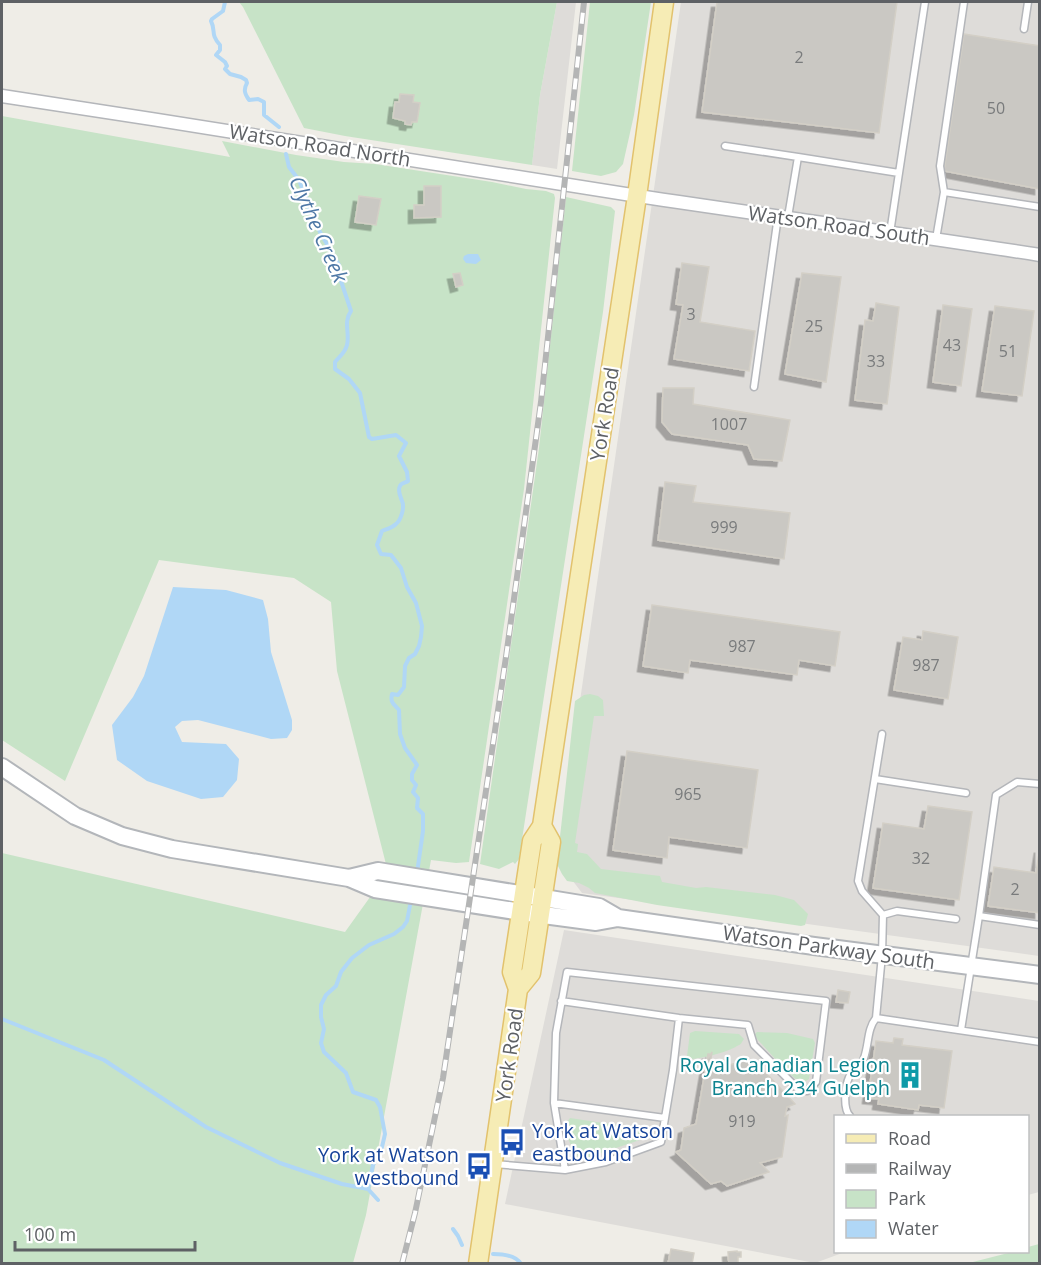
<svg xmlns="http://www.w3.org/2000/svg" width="1041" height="1265" viewBox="0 0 1041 1265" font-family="'Open Sans',sans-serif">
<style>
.industrial{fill:#dedcd9}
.green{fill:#c7e3c7;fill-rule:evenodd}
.water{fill:#b0d7f6}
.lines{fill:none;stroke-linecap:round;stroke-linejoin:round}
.stream{stroke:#b0d7f6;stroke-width:4}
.building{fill:#cac8c3;stroke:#d3cfc6;stroke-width:1.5;filter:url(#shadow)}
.service-casing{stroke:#b4b6ba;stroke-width:9}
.minor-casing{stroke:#b4b6ba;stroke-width:15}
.secondary-casing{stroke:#b3b6ba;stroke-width:20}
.primary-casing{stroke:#e2c26d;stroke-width:21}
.service{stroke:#fff;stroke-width:6}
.minor{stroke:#fff;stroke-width:12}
.secondary{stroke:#fff;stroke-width:16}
.primary{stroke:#f6ecb5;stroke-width:18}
.rail-casing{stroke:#b4b5b5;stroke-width:6}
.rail{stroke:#fff;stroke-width:4;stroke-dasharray:11;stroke-linecap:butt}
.labels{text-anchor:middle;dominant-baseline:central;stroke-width:4.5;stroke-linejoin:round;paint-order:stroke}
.number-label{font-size:16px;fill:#797b7c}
.street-label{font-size:20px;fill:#5e6165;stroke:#fff}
.culture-label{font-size:20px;fill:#0d838f;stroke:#fff;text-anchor:end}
.transit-label{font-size:20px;fill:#164399;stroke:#fff;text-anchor:start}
.water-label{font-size:21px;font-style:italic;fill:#4e78a6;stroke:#fff}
</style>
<defs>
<filter id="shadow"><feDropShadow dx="-5.5" dy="5.5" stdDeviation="0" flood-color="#0004"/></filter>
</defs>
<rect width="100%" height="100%" fill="#efede7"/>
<path class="industrial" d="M557 2H576L557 169 532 165 540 95Z
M681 2H1039V956L582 893 557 860Z
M564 930 1039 1001V1192L1028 1195V1116H836V1252H845L815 1263 505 1204Z"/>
<path class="green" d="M239 2H557L540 95 532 165 345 136 304 128 243 7Z
M590 2H651L634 115 623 164 616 172 601 176 572 171Z
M2 116 230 157 222 141 296 155 344 162 375 164 492 182 526 189 546 191 554 194 555 198 524 489 469 862 456 863 431 860 366 1215 353 1263H2V853L345 932 388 872 337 671 331 602 294 578 159 560 65 781 2 740ZM359 196 381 200 376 225 355 222Z
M566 197 611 207 615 211 603 312 519 859 515 864 513 862 499 869 480 864 539 448Z
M590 694 598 696 603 700 604 716H594L575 843 578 844 577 852 587 854 601 869 660 876 662 882 696 888 706 887 775 895 794 900 808 914 805 925 801 926 657 905 595 893 589 888 579 883 567 881 562 874 557 864 575 701 584 695Z
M695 1031 739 1034 744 1039C741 1043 742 1044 737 1046 728 1052 701 1059 690 1059L687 1056 690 1033Z
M757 1032 787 1033 813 1039 815 1043 809 1079 803 1083C790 1078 768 1050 757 1039L755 1034Z
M570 1118 643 1129 646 1131C645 1137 642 1139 637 1141L586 1158H579C574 1152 562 1131 566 1122 567 1121 569 1120 570 1118Z
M1039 1244V1263H969L1012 1252H1028V1247Z"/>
<path class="water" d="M468 254H478L481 260 476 264 466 263 463 259 464 256Z
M173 587 226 590 263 600 268 619 271 652 292 720V730L287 738 271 739 198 720 182 721 175 727 182 742 226 744 239 759 237 780 223 797 201 799 147 781 117 760 112 725 133 697 144 676Z"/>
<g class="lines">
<path class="stream" d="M225 2 223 11 212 19 211 21C216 31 210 34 220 45V50L216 55 225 62 227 66 225 69 230 74 241 77 246 80 247 83C243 90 245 94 249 100L258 99 264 102V115L279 127
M286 154 289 167 299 180 307 200 308 207 320 232 339 265 341 281 351 311C343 322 350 333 347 345 345 353 340 356 335 362V369L349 379 360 393 369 437 372 439 396 435 406 443 399 456 407 472 408 481C405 483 401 483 400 486 397 491 401 497 402 501 405 507 401 520 396 524 392 528 387 529 382 531L377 545 381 554 391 555 401 568 407 587 416 603 422 626 421 637 419 646 415 654 409 658 405 666 404 687 398 695 392 694C390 703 394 704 399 710L400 734 405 748 417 765 412 774V780L416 785 413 792 418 798 417 808 423 814V831L417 873
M2 1019 104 1060 206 1127 280 1163 342 1184 368 1189
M378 1200 368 1189 373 1165 382 1147 385 1134 380 1107 376 1100 353 1092 346 1073 324 1052 321 1043 324 1029 321 1017V1005L326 995 336 986 341 972 352 958 369 945 394 934 403 927 407 921 411 900
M453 1229 458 1236 462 1245
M493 1254C503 1254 516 1255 521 1264"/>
</g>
<path class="building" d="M717 2H897L879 133 702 112Z
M964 34 1040 46V189L944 171Z
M400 94 414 95 413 102 420 103 417 122H412L411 125 405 124V121L393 118 395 102H399Z
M424 186H441V217L414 218V205H424Z
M359 196 381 199 376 225 355 222Z
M682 263 709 267 700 322 755 331 749 371 674 359 683 305 676 304Z
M460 273 463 285 456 287 453 274Z
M802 273 841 277 826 382 785 374Z
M876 303 899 307 887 404 855 400 865 320 873 321Z
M943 305 972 309 961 386 933 382Z
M995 306 1034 311 1022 396 982 391Z
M663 388H694L693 404 790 420 782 461 754 459 748 445 672 434 662 422Z
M665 482 696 486 693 502 790 513 784 559 658 540Z
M652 605 840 632 835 666 799 660 797 675 690 660 688 673 643 666Z
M923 631 958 637 948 699 894 690 903 637 922 640Z
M627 751 758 770 747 848 669 837 667 858 613 850Z
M928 806 972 812 959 900 873 888 883 823 924 829Z
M1040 847V913L988 906 994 867 1036 873Z
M838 990 850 992 848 1003 836 1002Z
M894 1038 903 1039 902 1045 952 1051 944 1108 919 1105 918 1110 878 1104 879 1099 868 1098 876 1041 893 1043Z
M712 1052 709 1072 748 1059 760 1074 765 1072 795 1104 787 1107 785 1116 788 1115 782 1157 760 1163 769 1172 727 1186 721 1181 711 1184 676 1152 681 1150 684 1128 696 1124 708 1054H709V1057Z
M671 1249 694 1253 692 1264H668Z
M737 1251V1252H741V1257H738V1264H729L728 1252Z"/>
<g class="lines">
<defs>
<path id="service" d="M1024 29 1028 2
M725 146 798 157 788 217
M798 157 899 173 890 233
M899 173 925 2
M944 192 1040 207
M936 239 944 192 940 166 964 2
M754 387 778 216
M882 734 858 881 862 891 883 915 882 955 876 1018 1040 1042
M875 779 966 793
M883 915 897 911 956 919
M979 916 1040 925
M561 1001 679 1018 748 1025 754 1045 798 1089 807 1091 816 1082 826 1001 567 972 556 1033 554 1103 665 1118
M961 1030 979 916 996 795 1017 782 1040 784
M554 1103 565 1170
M850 1116C842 1108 845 1081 852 1072 857 1067 862 1065 864 1058 869 1044 867 1029 876 1018
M494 1164 565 1170 606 1162 661 1142 673 1070 679 1018"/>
<path id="minor" d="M2 96C214 128 425 163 638 196 771 216 906 234 1040 255"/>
<path id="secondary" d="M2 767 75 816 122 836 172 849 349 878 375 889 521 912 596 922 618 918 814 946 1040 975
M349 878 378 871 599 907 618 918"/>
<path id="primary" d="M518 989 531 973 551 842 542 826
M478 1264 518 989 512 972 532 841 542 826 637 196 664 2"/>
</defs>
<use href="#service" class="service-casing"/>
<use href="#minor" class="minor-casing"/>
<use href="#secondary" class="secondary-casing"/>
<use href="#primary" class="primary-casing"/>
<use href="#service" class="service"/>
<use href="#minor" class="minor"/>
<use href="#secondary" class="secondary"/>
<use href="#primary" class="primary"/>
<defs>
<path id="rail" d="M402 1264 415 1213 443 1078 506 657 541 402 584 2"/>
</defs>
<use href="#rail" class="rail-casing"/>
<use href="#rail" class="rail"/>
</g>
<defs>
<symbol id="building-bare" viewBox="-9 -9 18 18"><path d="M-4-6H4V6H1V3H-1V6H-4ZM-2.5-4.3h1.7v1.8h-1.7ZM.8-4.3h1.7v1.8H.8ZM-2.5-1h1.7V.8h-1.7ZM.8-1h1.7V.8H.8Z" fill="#0f9aa8" stroke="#fff" stroke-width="2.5" paint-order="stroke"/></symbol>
<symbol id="bus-bare" viewBox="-9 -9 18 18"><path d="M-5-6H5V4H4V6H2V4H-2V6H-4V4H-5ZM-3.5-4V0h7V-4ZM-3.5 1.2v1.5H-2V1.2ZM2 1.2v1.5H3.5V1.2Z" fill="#1a4fb4" stroke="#fff" stroke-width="2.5" paint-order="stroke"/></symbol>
</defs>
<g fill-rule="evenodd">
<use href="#building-bare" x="891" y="1056" width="38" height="38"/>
<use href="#bus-bare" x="493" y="1123" width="38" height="38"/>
<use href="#bus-bare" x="460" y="1147" width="38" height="38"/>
</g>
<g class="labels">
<g class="number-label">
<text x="799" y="57">2</text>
<text x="996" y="108">50</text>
<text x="691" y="314">3</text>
<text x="814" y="326">25</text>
<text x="952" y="345">43</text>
<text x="1008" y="351">51</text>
<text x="876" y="361">33</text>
<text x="729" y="424">1007</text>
<text x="724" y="527">999</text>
<text x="742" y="646">987</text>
<text x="926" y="665">987</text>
<text x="688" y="794">965</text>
<text x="921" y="858">32</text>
<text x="1015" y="889">2</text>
<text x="742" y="1121">919</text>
</g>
<g class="street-label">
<text transform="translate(320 145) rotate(9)">Watson Road North</text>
<text transform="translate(839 225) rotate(8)">Watson Road South</text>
<text transform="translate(604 414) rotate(-81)">York Road</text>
<text transform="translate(829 947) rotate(8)">Watson Parkway South</text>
<text transform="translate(509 1055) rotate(-82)">York Road</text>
</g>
<g class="culture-label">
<text x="890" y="1064">Royal Canadian Legion<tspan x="890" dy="23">Branch 234 Guelph</tspan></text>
</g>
<g class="transit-label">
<text x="532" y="1130">York at Watson<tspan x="532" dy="23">eastbound</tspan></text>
<text x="459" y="1154" text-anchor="end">York at Watson<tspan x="459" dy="23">westbound</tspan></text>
</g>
<g class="water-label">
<text transform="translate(319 229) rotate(66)">Clythe Creek</text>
</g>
</g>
<rect width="1041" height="1265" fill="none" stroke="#5e6165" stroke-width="6"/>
<rect x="834" y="1115" width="195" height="138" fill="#ffffff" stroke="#bfc0c1" stroke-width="1.5"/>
<rect x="846" y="1134" width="30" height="9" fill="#f6ecb5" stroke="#bfc0c1" stroke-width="1.5"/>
<text x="888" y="1145" font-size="18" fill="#5e6165">Road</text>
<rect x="846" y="1164" width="30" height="9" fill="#b4b5b5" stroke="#bfc0c1" stroke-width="1.5"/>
<text x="888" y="1175" font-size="18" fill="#5e6165">Railway</text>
<rect x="846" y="1190" width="30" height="18" fill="#c7e3c7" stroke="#bfc0c1" stroke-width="1.5"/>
<text x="888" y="1205" font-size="18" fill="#5e6165">Park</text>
<rect x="846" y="1220" width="30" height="18" fill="#b0d7f6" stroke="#bfc0c1" stroke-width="1.5"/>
<text x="888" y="1235" font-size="18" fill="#5e6165">Water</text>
<path d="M15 1241v9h180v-9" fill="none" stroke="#5e6165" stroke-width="3"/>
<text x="24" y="1241" font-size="18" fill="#5e6165" stroke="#ffffff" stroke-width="4.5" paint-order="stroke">100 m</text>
</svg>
